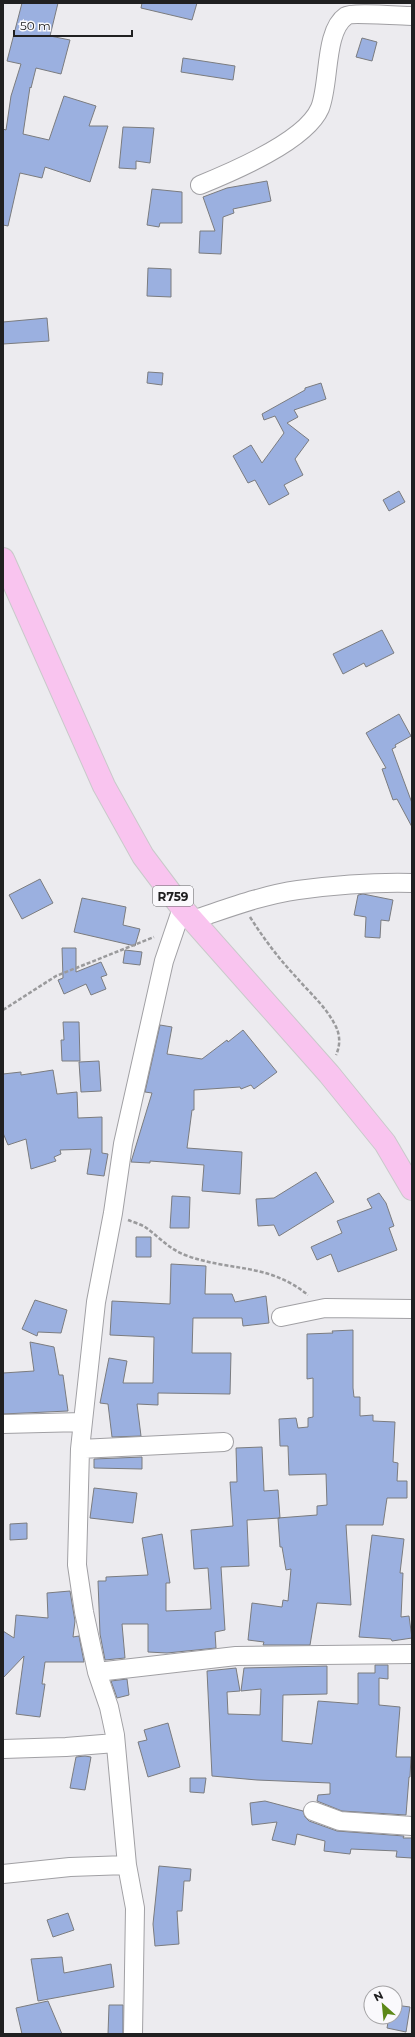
<svg xmlns="http://www.w3.org/2000/svg" width="415" height="2037" viewBox="0 0 415 2037" font-family="Montserrat,sans-serif">
<style>
.building{fill:#9bb0e0;stroke:#7b7c7f}
.lines{fill:none;stroke-linecap:round;stroke-linejoin:round}
.minor-casing{stroke:#a1a0a4;stroke-width:20}
.primary-casing{stroke:#c9c9ca;stroke-width:24}
.path{stroke:#9a9a9c;stroke-width:2.5;stroke-dasharray:4 2;stroke-linecap:butt}
.minor{stroke:#fff;stroke-width:18}
.primary{stroke:#f9c4ef;stroke-width:22}
.labels{text-anchor:middle;dominant-baseline:central;stroke-width:3.5;stroke-linejoin:round;paint-order:stroke}
.shield{fill:#faf9fc;stroke:#616163;stroke-width:1}
.shield-label{font-size:12px;font-weight:bold;fill:#202021}
</style>
<rect width="100%" height="100%" fill="#ecebef"/>
<path class="building" d="M22 3H58L50 36 70 40 61 74 36 68 31 88 30 87 23 134 49 140 64 96 96 106 89 126H108L90 182 45 167 42 178 20 173 8 226 3 225V129L6 130 11 96 21 64 7 61Z
M142 3H197L192 20 141 8Z
M362 38 377 42 372 61 356 57Z
M183 58 235 66 233 80 181 72Z
M123 127 154 128 150 163 136 161V169L119 168Z
M267 181 271 201 233 209 234 213 223 217 221 254 199 253 200 231H215L203 197 227 188Z
M152 189 182 192V223H160L159 227 147 225Z
M148 268 171 269V297L147 296Z
M47 318 49 341 3 344V322Z
M148 372 163 373 162 385 147 383Z
M321 383 326 399 294 410 298 417 287 423 309 440 295 459 303 475 284 485 289 494 269 505 255 480 248 483 233 456 251 445 262 463 284 433 275 416 264 420 262 414 305 390V388Z
M399 491 405 502 389 511 383 500Z
M382 630 394 653 366 667 364 663 343 674 333 654Z
M399 714 411 736 395 745 396 747 392 749 412 803V827L397 799 393 800 382 769 386 768 366 733Z
M40 879 53 903 22 919 9 895Z
M363 894 393 900 389 921 381 920 380 938 365 937 366 917 354 915 358 895Z
M82 898 126 907 123 925 140 929 135 946 74 932Z
M62 948H76V972L101 962 107 975 101 977 106 989 91 995 86 984 64 994 58 980 63 978Z
M125 950 142 952 140 965 123 963Z
M63 1022H79L80 1061H62L61 1040H64Z
M160 1025 172 1027 167 1054 202 1059 227 1040 228 1042 243 1030 277 1072 254 1089 251 1085 241 1089 240 1087 194 1090V1110H192L187 1148 242 1152 240 1194 202 1191 204 1165 150 1161V1163L131 1162 152 1093 145 1092Z
M99 1061 101 1091 81 1092 79 1062Z
M53 1070 57 1094 77 1092 78 1118 102 1117V1153L108 1154 104 1176 87 1174 91 1149 60 1150 61 1154 54 1157 56 1161 31 1169 26 1139 8 1145 3 1133V1074L21 1072V1075Z
M316 1172 334 1202 279 1236 274 1225 258 1226 256 1199 274 1198Z
M379 1193 386 1203 394 1226 389 1228 397 1250 338 1272 331 1254 317 1260 311 1247 342 1233 337 1221 372 1208 367 1199Z
M172 1196 190 1197 189 1228H170Z
M136 1237H151V1257H136Z
M171 1264 206 1266 205 1294H232L235 1302 266 1296 269 1323 243 1326 242 1318H193L192 1353H231L230 1394 158 1393V1405L137 1404 141 1436 112 1437 108 1404 100 1403 109 1358 127 1361 123 1383H153L154 1337 110 1335 112 1301 170 1304Z
M35 1300 67 1310 61 1333 38 1332 37 1336 22 1329Z
M353 1330V1388L354 1397H360V1416L373 1415V1421L395 1422 393 1462 398 1463 397 1481H407V1498H387L383 1525H346L351 1605 317 1603 310 1645H263L264 1642 248 1640 252 1603 282 1607 283 1600 288 1601 291 1569 286 1570 282 1547H280L278 1518 317 1515V1506L327 1505 326 1474 289 1475 288 1446H280L279 1419 296 1418 298 1428 308 1427V1418L313 1417V1378L307 1379V1334L333 1333 332 1331Z
M30 1342 54 1347 59 1375H63L68 1411 3 1414V1373L34 1371Z
M262 1447 264 1491 278 1490 280 1518 247 1520 249 1566 221 1567 225 1630 215 1632 216 1648 167 1653 148 1652V1624H122L125 1658 105 1660 100 1634 98 1581H106V1577L148 1575 142 1538 162 1534 170 1583H166V1611L211 1609 208 1568 194 1569 191 1530 233 1526 230 1482H237L236 1448Z
M142 1457V1469L94 1468V1459Z
M94 1488 137 1493 133 1523 90 1518Z
M27 1523V1539L10 1540V1524Z
M372 1535 404 1539 400 1573H403L401 1617 409 1616 412 1638 392 1641 391 1639 359 1637Z
M70 1591 75 1621 73 1637 79 1636 84 1662H45L42 1684H45L40 1717 16 1714 24 1656 3 1678V1631L14 1638 16 1615 48 1618 47 1593Z
M375 1665H388V1679L379 1678V1705L400 1707 396 1757H411L410 1777H409L406 1815 342 1811 317 1801 318 1795 330 1794V1783L257 1780 212 1776 207 1671 236 1668 240 1691 227 1692 228 1714 260 1715 261 1689 241 1691 244 1668 327 1666V1694L283 1695 282 1741 312 1744 318 1701 358 1704V1673H375Z
M127 1679 129 1695 117 1698 111 1681Z
M168 1723 180 1767 148 1777 138 1742 147 1740 144 1730Z
M85 1756 91 1757 85 1790 70 1788 76 1757Z
M190 1778H206L204 1793 190 1792Z
M265 1801 303 1811 305 1817 309 1821 337 1831 404 1836 403 1838H412V1858L396 1857 397 1851 351 1849 350 1854 324 1851 325 1841 297 1834 295 1845 272 1840 277 1822 252 1825 250 1803Z
M159 1866 191 1869 190 1881H184L182 1911H177L179 1944 155 1946 153 1924Z
M68 1913 74 1930 53 1937 47 1920Z
M62 1957 64 1973 111 1964 114 1987 38 2001 31 1959Z
M48 2001 62 2034H22L16 2008Z
M109 2005H123V2034H108Z
M395 2005 410 2007 406 2032 387 2028 389 2017H395Z"/>
<g class="lines">
<defs>
<path id="minor" d="M200 185C232 172 306 141 320 108 330 83 324 31 346 16 352 12 401 16 412 16
M192 920C226 909 262 895 298 890 336 885 375 882 412 883
M281 1317 325 1308 412 1309
M3 1424 83 1422
M80 1449 224 1442
M97 1672 236 1656 412 1654
M3 1749 66 1747 115 1743
M313 1811 340 1821 412 1826
M3 1874 70 1867 127 1865
M133 2034 135 1908 127 1865 115 1735 109 1707 97 1672 84 1612 77 1565 80 1449 96 1302 113 1213 123 1144 164 961 182 908"/>
<path id="primary" d="M3 559 104 786 143 856 182 908 329 1074 385 1143 412 1189"/>
</defs>
<use href="#minor" class="minor-casing"/>
<use href="#primary" class="primary-casing"/>
<path class="path" d="M250 917C264 939 279 959 297 978 309 992 325 1006 334 1023 340 1033 341 1044 336 1055
M3 1010 56 976 154 937
M128 1220C133 1222 140 1224 145 1227 158 1236 169 1249 185 1255 230 1272 267 1262 308 1295"/>
<use href="#minor" class="minor"/>
<use href="#primary" class="primary"/>
</g>
<g class="labels">
<rect class="shield" x="153" y="886" width="40" height="20" rx="3"/>
<g class="shield-label">
<text x="173" y="896">R759</text>
</g>
</g>
<rect width="415" height="2037" fill="none" stroke="#202021" stroke-width="8"/>
<g transform="translate(383 2005) rotate(333)"><circle r="19" fill="#faf9fc" stroke="#a3a2a4"/>
<path d="M0-3L7 15L0 10L-7 15Z" fill="#5c8818"/>
<text y="-6" font-size="11" font-weight="bold" text-anchor="middle" fill="#202021">N</text>
</g>
<path d="M14 30v6h118v-6" fill="none" stroke="#202021" stroke-width="2"/>
<text x="20" y="30" font-size="12" fill="#202021" stroke="#faf9fc" stroke-width="3" paint-order="stroke">50 m</text>
</svg>
